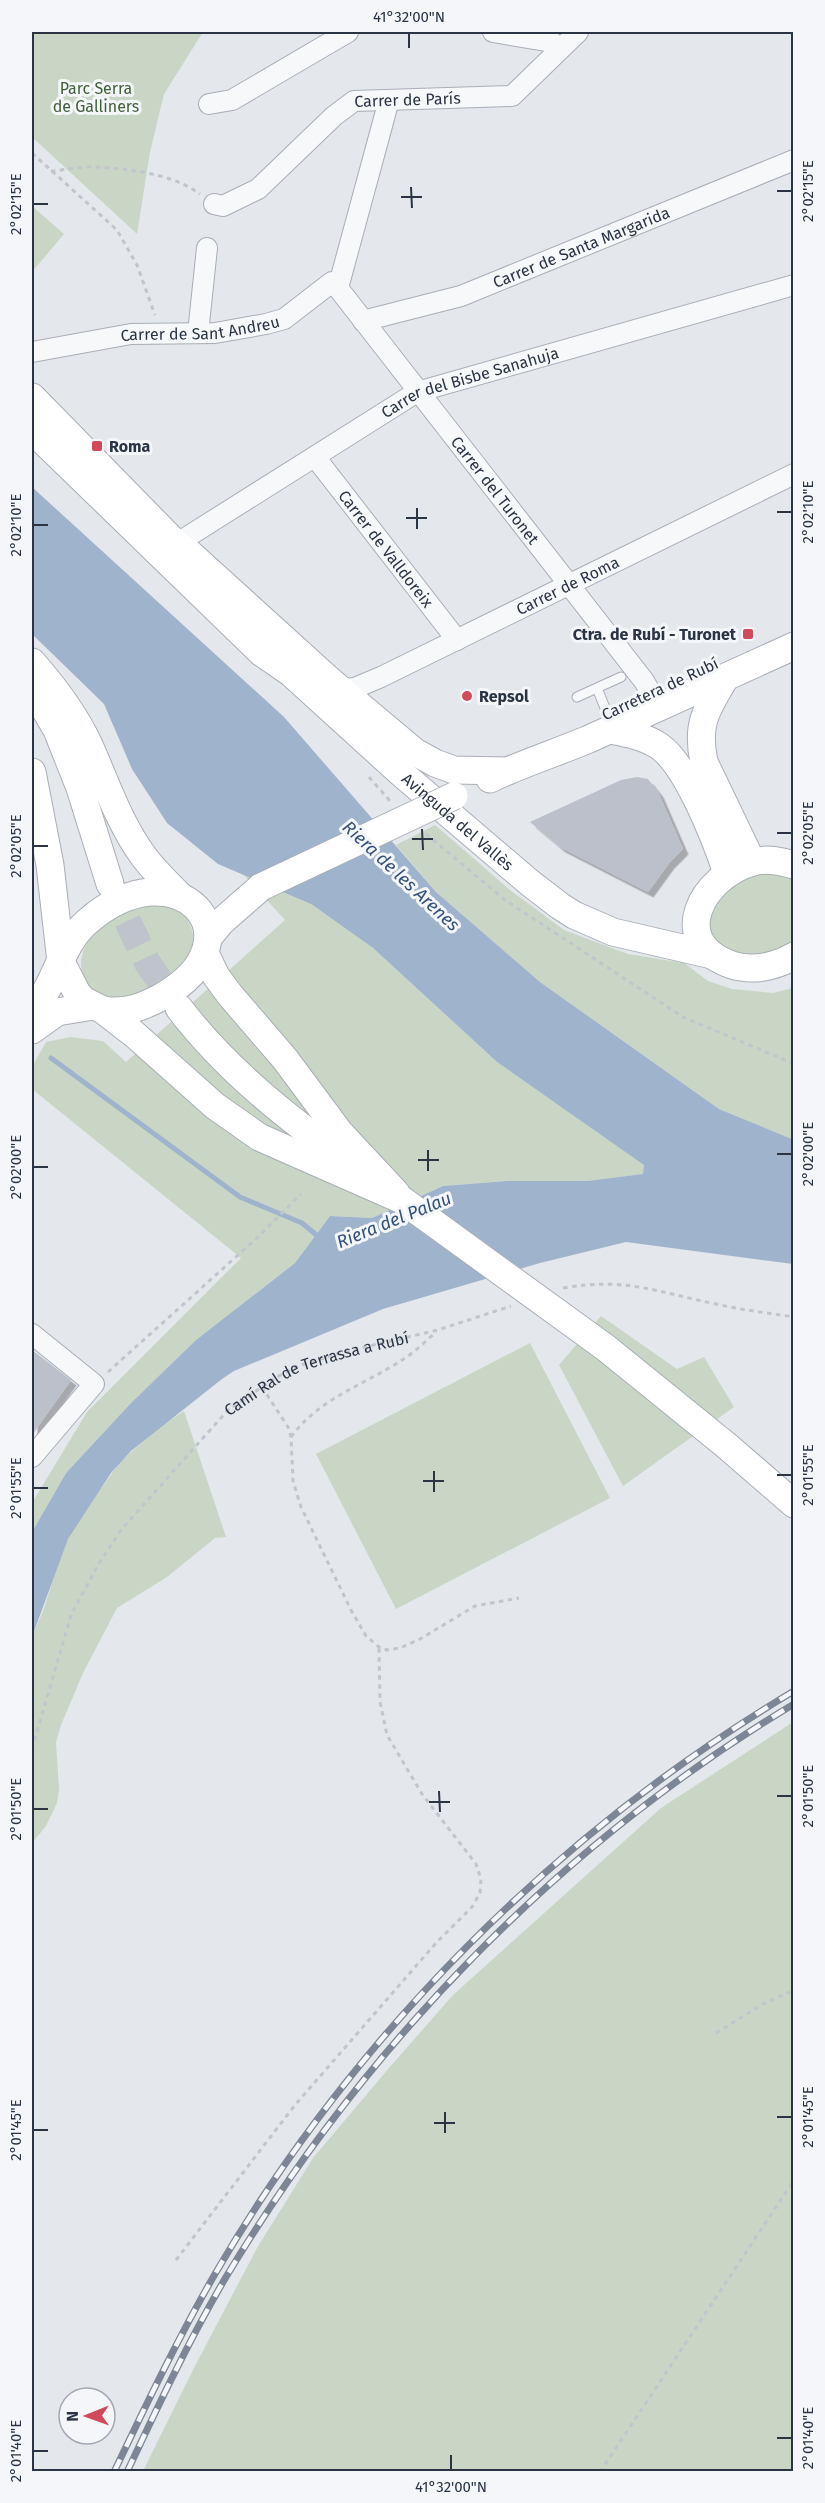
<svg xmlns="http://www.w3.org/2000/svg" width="825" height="2503" viewBox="0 0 825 2503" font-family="'Fira Sans',sans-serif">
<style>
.green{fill:#c9d6c5}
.water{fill:#9fb4cc}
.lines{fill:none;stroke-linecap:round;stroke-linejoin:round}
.stream{stroke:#9fb4cc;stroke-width:5}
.building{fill:#bbc0ca;filter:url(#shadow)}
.secondary-tunnel{stroke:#bfc3cb;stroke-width:27;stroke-dasharray:27 14;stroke-linecap:butt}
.service-casing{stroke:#a9aeb7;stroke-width:11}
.minor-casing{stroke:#a9aeb7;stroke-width:22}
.secondary-casing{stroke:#a9aeb7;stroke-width:29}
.path{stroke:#c2c5cb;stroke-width:3;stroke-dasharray:4.5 4.5;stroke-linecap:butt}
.service{stroke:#f7f8fa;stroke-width:9}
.minor{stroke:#f7f8fa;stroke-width:20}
.secondary{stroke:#fff;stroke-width:27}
.rail-casing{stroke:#7d8696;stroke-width:7}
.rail{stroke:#f4f6f9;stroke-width:4.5;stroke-dasharray:14;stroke-linecap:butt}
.secondary-bridge-casing{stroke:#a9aeb7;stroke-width:29;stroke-linecap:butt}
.secondary-bridge{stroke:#fff;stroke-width:27}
.ticks{fill:none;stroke:#2b3445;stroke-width:2}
.poi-dot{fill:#d1495b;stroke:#f4f6f9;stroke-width:2}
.labels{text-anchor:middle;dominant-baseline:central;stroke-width:6;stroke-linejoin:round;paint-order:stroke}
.park-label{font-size:16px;fill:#3f6138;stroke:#f4f6f9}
.street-label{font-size:16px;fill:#2b3445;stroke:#f4f6f9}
.poi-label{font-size:16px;font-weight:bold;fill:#2b3445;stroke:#f4f6f9;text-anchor:start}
.water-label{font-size:18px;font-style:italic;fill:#34527a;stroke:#f4f6f9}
.neatline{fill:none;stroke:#2b3445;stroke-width:2}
.ticks-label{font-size:15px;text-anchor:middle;fill:#2b3445}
</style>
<defs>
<filter id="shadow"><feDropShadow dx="5.5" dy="5.5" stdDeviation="0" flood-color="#0004"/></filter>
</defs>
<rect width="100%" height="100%" fill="#e4e7ec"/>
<path class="green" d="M32 32H203L164 94 150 152 137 234 32 137Z
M32 206 64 234 32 272Z
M435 825 510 890 564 930 628 954 684 963 708 981 732 989 773 993 793 988V1140L719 1109 540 982 436 892 396 845Z
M241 872 311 904 373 948 497 1062 644 1164V1174L587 1181H507L443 1186 372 1218 330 1216 295 1263 196 1340 131 1403 66 1473 32 1532V1503L87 1412 241 1258 32 1089V1067L46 1042 70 1037 103 1041 126 1062 285 920Z
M764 872 793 874V942L779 951 747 957 717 943 710 931V917L716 902 733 884Z
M160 904 184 912C197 936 198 948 177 968 84 1055 26 925 160 904Z
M601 1316 677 1369 704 1357 734 1407 623 1486 559 1365Z
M530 1343 610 1498 396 1609 316 1454Z
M184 1411 226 1537 215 1538 167 1577 117 1608 83 1673 61 1725 56 1742 59 1790 57 1803 46 1826 32 1843V1637L45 1606 61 1553 75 1525 120 1462 157 1429Z
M793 1722V2471H143L195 2366 257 2248 313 2158 389 2068 453 1995 661 1808Z"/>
<path class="water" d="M32 487 284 717 436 892 540 982 719 1109 794 1140 793 1264 626 1242 540 1263 383 1309 234 1371 222 1379 131 1451 111 1473 68 1539 32 1637V1532L66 1473 131 1403 196 1340 295 1263 330 1216 372 1218 443 1186 507 1181H587L643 1174 644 1165 497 1062 373 948 311 904 218 864 167 823 132 769 104 704 32 634Z"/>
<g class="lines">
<path class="stream" d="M51 1058 240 1197 302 1223 320 1238"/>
</g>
<path class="building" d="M637 777 648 779 658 792 683 849 669 863 648 892 560 847 530 822 621 780Z
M32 1350 71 1380 32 1435Z"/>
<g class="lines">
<path class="secondary-tunnel" d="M110 884 147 962 179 1008"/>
<defs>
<path id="service" d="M597 688 611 723
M577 697 621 677"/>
<g id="minor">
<path d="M493 32 552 42 560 49"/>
<path d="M209 104 232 100 348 32"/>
<path id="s2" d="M214 204 223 206 258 189 334 116 354 101 512 96 578 32"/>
<path id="s3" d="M338 288 644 681 651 693"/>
<path id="s4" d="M363 321 461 296 794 160"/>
<path d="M198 333 207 248"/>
<path id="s5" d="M32 352 131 334 215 333 266 324 284 319 332 282 338 288 389 100"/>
<path id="s6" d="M315 457 457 640"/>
<path id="s7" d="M176 544 417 392 794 285"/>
<path id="s8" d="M341 689 355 688 381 677 794 474"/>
<path d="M32 1334 94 1384 32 1457"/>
</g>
<g id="secondary">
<path d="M32 397 176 544 184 559"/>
<path id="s9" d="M32 430 262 653 291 673 401 773 530 883 560 906 574 915 613 932 712 955"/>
<path d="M176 544 188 552 328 679 415 752 435 763 454 770 507 771"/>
<path d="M32 662C54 687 75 715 89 745 106 783 119 823 144 857 154 870 166 882 178 894"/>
<path d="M725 678C706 710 696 724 704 762L752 862"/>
<path d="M32 687 57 730 80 788 110 884"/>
<path d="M610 730C626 733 644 736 659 746 687 765 716 840 727 873"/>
<path d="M32 772 50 865 61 962 77 993 83 1000 103 1010 134 1034 215 1106 259 1137 402 1200"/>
<path d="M490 779C523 763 556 753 589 739L794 646"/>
<path d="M794 865C780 861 766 858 753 862 702 876 666 942 732 965 754 972 774 967 794 956"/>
<path d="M208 938 221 922 261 887"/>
<path d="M205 953 216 976 230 995 285 1059 340 1133 396 1193"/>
<path d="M179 1008C227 1071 290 1120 354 1166"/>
<path d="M32 1011C56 985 60 945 87 922 177 843 263 938 163 996 143 1007 125 1014 103 1010"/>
<path d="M32 1030 57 1012 93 1006"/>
<path d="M727 1446 794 1504"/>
</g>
</defs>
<use href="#service" class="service-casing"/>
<use href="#minor" class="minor-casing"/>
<use href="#secondary" class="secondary-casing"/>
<g class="path">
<path d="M32 153 117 230 137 265 155 315"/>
<path d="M51 171C66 170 83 166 98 167 130 169 173 174 200 194"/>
<path d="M369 777 390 801"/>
<path d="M426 834 505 900 683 1017 794 1064"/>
<path d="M563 1288C625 1277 657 1292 716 1304 742 1310 768 1313 794 1317"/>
<path d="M108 1372 257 1238 301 1194"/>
<path d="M262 1387 288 1427 291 1437 293 1481 301 1507 351 1610 366 1636 379 1647 387 1650 400 1648 420 1639 475 1606 519 1598"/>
<path d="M291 1437C321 1396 368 1384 408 1356 418 1349 427 1340 436 1332"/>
<path id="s1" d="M32 1749 71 1615 98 1565 121 1530 228 1410 277 1377 298 1366 344 1352 438 1330 511 1306"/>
<path d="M716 2033 763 2004 794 1990"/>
<path d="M176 2260 295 2105 436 1943 472 1907 480 1893 481 1879 476 1864 422 1794 387 1735 380 1702 379 1647"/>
<path d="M600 2472 794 2180"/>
</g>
<use href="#service" class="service"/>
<use href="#minor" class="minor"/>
<use href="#secondary" class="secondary"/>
<defs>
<path id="rail" d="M114 2472C146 2405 178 2338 215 2274 353 2036 557 1832 794 1691
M127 2472C158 2406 189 2340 226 2277 366 2044 560 1844 794 1704"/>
</defs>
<use href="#rail" class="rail-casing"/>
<use href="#rail" class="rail"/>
<defs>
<path id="secondary-bridge" d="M261 887 454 796
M402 1200 606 1348 727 1446"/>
</defs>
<use href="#secondary-bridge" class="secondary-bridge-casing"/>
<use href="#secondary-bridge" class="secondary-bridge"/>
</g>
<path class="ticks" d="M409 33V48M411 187 412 208M777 191H792M401 197H422M33 204H48M417 508V529M777 512H792M406 518H427M33 525H48M422 829 423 850M777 833H792M412 839H433M33 846H48M428 1150V1171M777 1154H792M418 1160H439M33 1167H48M434 1471V1492M777 1475H792M423 1481H444M33 1488H48M439 1791 440 1812M777 1796H792M429 1802H450M33 1809H48M445 2112V2133M777 2117H792M434 2123H455M33 2130H48M777 2438H792M33 2451H48M451 2455V2470"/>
<g class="poi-dot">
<rect x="91" y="440" width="12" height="12" rx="3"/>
<rect x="742" y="628" width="12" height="12" rx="3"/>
<circle cx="467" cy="696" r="6"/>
</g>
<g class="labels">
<g class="park-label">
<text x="96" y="88">Parc Serra<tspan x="96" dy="18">de Galliners</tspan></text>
</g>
<g class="street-label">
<text stroke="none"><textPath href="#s2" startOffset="232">Carrer de París</textPath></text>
<text stroke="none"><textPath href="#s4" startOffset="231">Carrer de Santa Margarida</textPath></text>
<text stroke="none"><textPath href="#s5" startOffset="170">Carrer de Sant Andreu</textPath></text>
<text stroke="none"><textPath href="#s7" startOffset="338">Carrer del Bisbe Sanahuja</textPath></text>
<text stroke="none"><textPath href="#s3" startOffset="256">Carrer del Turonet</textPath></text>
<text stroke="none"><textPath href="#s6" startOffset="116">Carrer de Valldoreix</textPath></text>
<text stroke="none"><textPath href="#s8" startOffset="250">Carrer de Roma</textPath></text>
<text transform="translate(660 689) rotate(-25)">Carretera de Rubí</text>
<text stroke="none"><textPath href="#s9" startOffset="579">Avinguda del Vallès</textPath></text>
<text stroke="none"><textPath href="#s1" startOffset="496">Camí Ral de Terrassa a Rubí</textPath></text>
</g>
<g class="poi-label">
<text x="109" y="446">Roma</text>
<text x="736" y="634" text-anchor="end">Ctra. de Rubí - Turonet</text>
<text x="479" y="696">Repsol</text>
</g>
<g class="water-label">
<text transform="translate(401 876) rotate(43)">Riera de les Arenes</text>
<text transform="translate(394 1220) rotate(-22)">Riera del Palau</text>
</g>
</g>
<rect width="825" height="2503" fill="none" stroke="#f4f6f9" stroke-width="66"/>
<g transform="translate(87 2416) rotate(269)"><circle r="28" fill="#f4f6f9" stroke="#a4a8b1" stroke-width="1.5"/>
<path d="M0-4.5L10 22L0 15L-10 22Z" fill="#d1495b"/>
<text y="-9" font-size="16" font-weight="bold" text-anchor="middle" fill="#2b3445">N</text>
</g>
<rect x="33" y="33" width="759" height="2437" class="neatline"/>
<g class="ticks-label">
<text x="409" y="22">41°32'00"N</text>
<text transform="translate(808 191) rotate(-90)" y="5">2°02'15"E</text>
<text transform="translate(16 204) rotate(-90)" y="5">2°02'15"E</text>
<text transform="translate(808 512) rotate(-90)" y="5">2°02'10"E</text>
<text transform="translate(16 525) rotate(-90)" y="5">2°02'10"E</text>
<text transform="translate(808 833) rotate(-90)" y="5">2°02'05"E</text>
<text transform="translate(16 846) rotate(-90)" y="5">2°02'05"E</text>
<text transform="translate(808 1154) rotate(-90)" y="5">2°02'00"E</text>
<text transform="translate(16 1167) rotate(-90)" y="5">2°02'00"E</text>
<text transform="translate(808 1475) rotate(-90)" y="5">2°01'55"E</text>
<text transform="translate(16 1488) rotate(-90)" y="5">2°01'55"E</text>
<text transform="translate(808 1796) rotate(-90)" y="5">2°01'50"E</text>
<text transform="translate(16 1809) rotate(-90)" y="5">2°01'50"E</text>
<text transform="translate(808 2117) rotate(-90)" y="5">2°01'45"E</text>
<text transform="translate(16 2130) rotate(-90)" y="5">2°01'45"E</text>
<text transform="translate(808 2438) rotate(-90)" y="5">2°01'40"E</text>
<text transform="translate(16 2451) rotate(-90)" y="5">2°01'40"E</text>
<text x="451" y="2492">41°32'00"N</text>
</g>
</svg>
